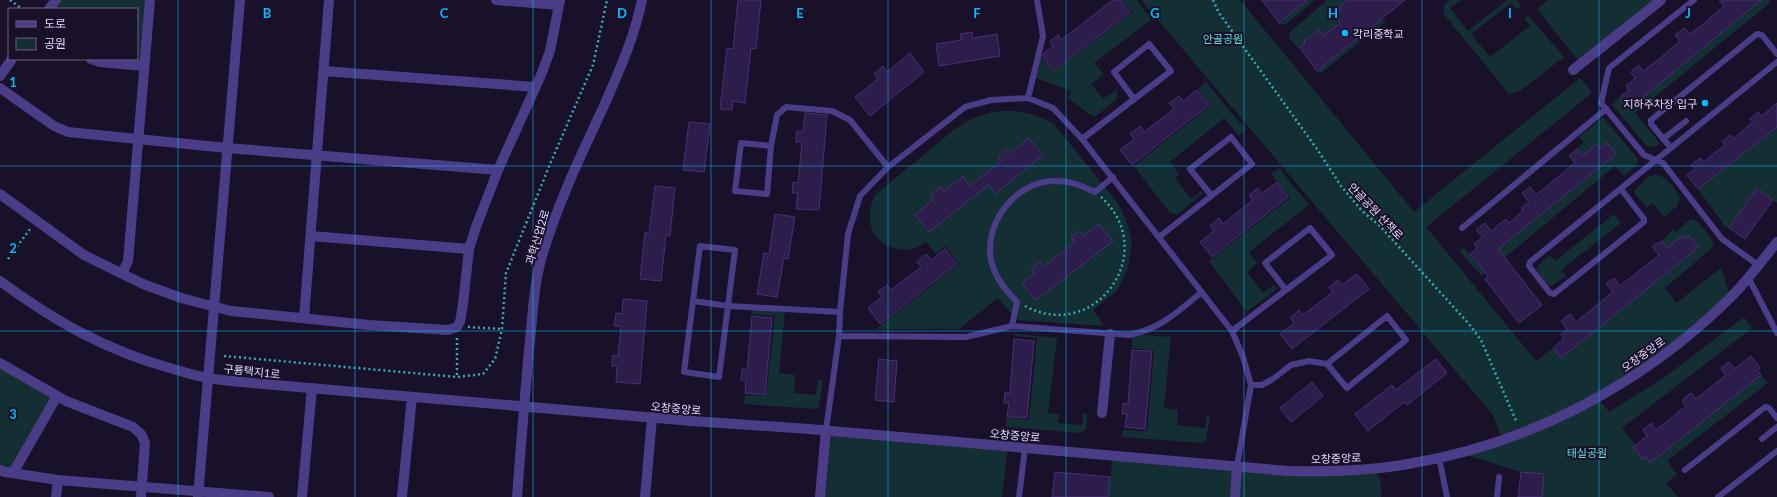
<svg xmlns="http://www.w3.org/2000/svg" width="1777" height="497" viewBox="0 0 1777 497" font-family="Lato,'Noto Sans KR',sans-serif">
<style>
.green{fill:#142f33;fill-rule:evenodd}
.building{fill:#2d1d4a;stroke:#492f76}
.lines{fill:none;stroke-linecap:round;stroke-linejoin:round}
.path{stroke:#31acbb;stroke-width:2.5;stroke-dasharray:2 3;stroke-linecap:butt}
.service{stroke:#4b3c88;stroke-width:6}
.minor{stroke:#4b3c88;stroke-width:10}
.tertiary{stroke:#4b3c88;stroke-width:10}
.grid{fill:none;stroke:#07bcfd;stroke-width:1;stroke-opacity:0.55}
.poi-dot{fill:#07bcfd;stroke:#191129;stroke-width:1.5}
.labels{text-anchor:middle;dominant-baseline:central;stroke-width:4;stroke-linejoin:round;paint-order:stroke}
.poi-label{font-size:11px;fill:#e4d9ff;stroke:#191129;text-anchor:start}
.park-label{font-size:11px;fill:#64e0d5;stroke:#191129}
.street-label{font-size:11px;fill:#e4d9ff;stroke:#191129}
.grid-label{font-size:13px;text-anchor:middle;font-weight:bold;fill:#07bcfd;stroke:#191129;stroke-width:4;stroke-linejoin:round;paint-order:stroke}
</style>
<rect width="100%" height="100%" fill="#191129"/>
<path class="green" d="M56 0H150L144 66 91 59H137V9H49Z
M1122 0H1137L1151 20 1094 63 1104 74 1091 84 1103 99 1117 89 1116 100 1096 116H1092L1068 98 1071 91 1036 78 1041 57 1053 72 1132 12Z
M1141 0H1240L1414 212 1580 78 1592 93 1426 227 1536 361 1553 348 1561 358 1699 247 1689 236 1684 239 1682 237 1667 248 1661 241 1674 229 1676 232C1680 228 1686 222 1691 220 1698 218 1711 238 1714 244L1712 248 1665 288 1676 303 1721 268 1731 297 1700 326 1598 398 1609 412 1665 377 1744 317 1752 328 1622 428 1650 463 1686 435 1681 429 1690 431 1723 405 1719 400 1728 401 1761 375 1768 383 1668 460 1669 464 1677 474 1666 483 1678 497H1542L1544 474 1521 472 1460 453 1503 441 1493 415Z
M1307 0H1315L1286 24 1281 25 1279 23Z
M1327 0H1347L1339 7 1341 11 1335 15 1340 23 1323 36 1317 30 1304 41 1305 44 1299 49 1289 38V33Z
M1450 0H1461L1450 8 1468 31 1507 0H1516L1521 5 1517 10 1511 3 1471 34 1490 57 1530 26 1525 19 1528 15 1564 57 1520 91 1509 94 1443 13 1445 4Z
M1548 0H1661L1581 64 1537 9Z
M1761 0H1769L1771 2 1635 113 1660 143 1654 147 1647 146 1612 105 1621 96 1631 107Z
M1382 18 1385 22 1322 72 1320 73 1317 71Z
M1206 82 1246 130 1239 136 1224 118 1170 162 1179 174 1175 178 1191 199 1201 191 1203 193 1178 214 1170 213 1134 166 1210 106 1198 89Z
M1002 111H1016L1035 115 1053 123 1117 202 1126 219 1132 241 1128 268 1118 290 1093 310 1104 326 1017 320 998 298 959 329H876L959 264 945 246 936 254 926 242C922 244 917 248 912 249 878 254 860 224 875 195L955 129C971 118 982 113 1002 111ZM1029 138 1043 155 995 194 982 177 1001 161 998 156 1007 149 1011 153ZM963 176 977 194 929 232 915 215 934 199 931 195 940 187 944 192ZM1099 224 1112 241 1036 300 1022 283 1035 273 1031 269 1039 263 1043 267 1075 242 1072 237 1080 231 1084 236Z
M1603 117 1638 159 1637 165 1624 176 1615 166 1484 275H1481L1461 253 1460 250 1462 248 1465 249 1478 265 1616 154 1607 143 1600 148 1597 144 1588 162 1577 149 1584 143 1579 137Z
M1777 127V203L1757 188 1729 228 1725 226 1698 189Z
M1279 168 1309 205 1249 252 1257 263 1247 272 1263 293 1274 285 1277 289 1247 312 1209 261 1290 198 1271 174Z
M1656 175C1665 175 1676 188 1680 198L1677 206 1664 217 1653 203 1647 208 1635 194 1634 191 1648 177Z
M1614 214 1621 223 1561 270 1566 276 1551 286C1544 282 1537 273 1537 266L1550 255 1555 261Z
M752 309 785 312 779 373 795 375 794 393 816 395 818 380H823L819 407 816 409 744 404 745 395 766 396 775 316 751 314Z
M1015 334 1057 338 1048 413 1059 414 1058 423 1082 425 1083 414H1087C1087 422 1088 430 1080 433L1006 427 1007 418 1029 420 1037 338 1015 336Z
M1132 334 1171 337 1164 408 1178 410 1177 425 1205 428 1207 414 1210 418 1206 441 1202 443 1122 437 1123 430 1147 431 1154 350 1132 348Z
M0 363 57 396 13 473 0 470Z
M826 430 1008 447 1002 497H820Z
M1113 456 1213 464 1372 469C1381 478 1382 485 1381 497H1108Z"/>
<path class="building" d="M738 0H761L756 49 751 48 745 103 733 101 732 110 720 109 727 48 733 49Z
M1113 0H1121L1130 12 1053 71 1043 57V54L1053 46 1050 41 1058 35 1061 40Z
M1262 0H1307L1279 23Z
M1347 0H1405L1317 71 1300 48 1305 44 1304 41 1318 30 1323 36 1340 23 1335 16 1341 11 1339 7Z
M1719 0H1761L1630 108 1621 96 1629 90 1626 86 1635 78 1631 72 1639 65 1643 71 1658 60 1680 41 1675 35 1684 28 1690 34 1702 25 1724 6Z
M972 32 973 38 997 34 1000 56 939 66 936 44 961 40 960 34Z
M910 53 924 72 870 116 855 97 878 79 874 74 883 66 887 72Z
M1197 90 1209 105 1132 165 1120 150 1134 139 1130 134 1140 126 1144 132 1174 109 1169 103 1179 96 1183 101Z
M1777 103V127L1698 189 1687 175 1695 169 1691 165 1700 158 1703 162 1725 145 1722 142 1730 135 1733 139 1753 122 1750 119 1758 112 1762 116Z
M805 113 827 115 819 210 796 209 798 193H792L793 182 798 183 802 142H796L797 131 803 132Z
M689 122 710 124 704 172 683 170Z
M1029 138 1043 155 995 194 988 185 929 232 915 215 934 199 931 195 940 187 944 192 963 176 970 186 1001 161 998 157 1007 149 1011 153Z
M1607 143 1616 154 1498 249 1542 305 1519 323 1485 279 1488 276 1470 254 1477 248 1474 244 1483 237 1476 230 1485 223 1491 231 1506 219 1509 223 1523 211 1521 208 1529 202 1522 193 1530 187 1536 195 1575 163 1569 156 1577 149 1582 156 1597 144 1600 148Z
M1277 182 1288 197 1212 257 1200 242 1214 231 1210 226 1219 218 1223 224 1253 200 1249 195 1258 188 1262 193Z
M655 186 675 188 670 236 666 235 661 281 640 279 645 232 649 233Z
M1757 188 1773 200 1745 239 1729 228Z
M775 214 795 217 788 259 784 258 777 297 757 294 764 253 769 254Z
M1099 224 1113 241 1036 300 1022 283 1035 273 1031 269 1040 262 1043 267 1075 242 1071 237 1080 231 1084 236Z
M1682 236 1684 239 1689 236 1699 247 1561 358 1553 348 1564 338 1561 335 1567 329 1561 321 1570 314 1576 322 1613 292 1606 284 1614 278 1620 286 1659 255 1652 247 1661 241 1667 248Z
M945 249 957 264 880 324 868 308 882 297 878 292 887 285 891 290 921 267 917 262 926 254 931 260Z
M1357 274 1369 289 1292 349 1280 334 1294 323 1290 318 1299 310 1303 315 1333 292 1329 287 1338 280 1342 285Z
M623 299 647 301 640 384 616 382 617 366H612L613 355 618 356 621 326H614L616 313 622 314Z
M752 316 772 318 765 395 745 393 746 380H741L742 369 747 370Z
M1014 339 1034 341 1027 418 1007 417 1009 403H1004L1005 392 1010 393Z
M1132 350 1152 351 1145 429 1125 427 1127 414H1122L1123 403 1128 404Z
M1751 356 1760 368 1757 370 1761 375 1650 463 1646 457 1643 459 1633 447 1647 436 1643 430 1651 423 1656 430 1686 406 1682 400 1691 393 1696 399 1726 375 1721 368 1729 362 1734 369Z
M879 359 897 361 894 402 875 400Z
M1436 359 1447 373 1407 405 1404 402 1368 431 1355 414 1392 385 1396 390Z
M1312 382 1323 396 1291 422 1280 408Z
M1055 472 1110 477 1108 497H1052Z
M1521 472 1544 474 1542 497H1518Z"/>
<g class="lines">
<path class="path" d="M10 0 22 9
M1213 0 1219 13 1317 149 1341 186 1362 211 1379 225 1469 324 1481 340 1517 423
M8 259 30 229
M1025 306C1096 344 1161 251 1101 197
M468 327 502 329
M457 338V377
M224 356 457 377 483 374 495 359 502 329 506 273 550 164 593 65 607 0"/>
<path class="service" d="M1694 0 1609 68 1601 103 1644 155 1663 163 1722 239 1758 265
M1028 98 1043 36 1037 0
M1082 139 1171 71 1149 44 1114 72 1134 99
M1663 139 1686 121
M771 146 741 143 735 191 767 194 771 146 777 115 786 107 832 111 850 120 888 167
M1671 148 1651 124V120L1757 34 1762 35 1777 54
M1621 189 1644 219V222L1554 294 1550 293 1529 266 1530 262 1777 62
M1462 228 1606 109
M1159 237 1252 164 1231 137 1190 169 1211 195
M700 246 735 250 719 377 684 372Z
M1748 277 1777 333
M693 301 728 306 840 312
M1012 326 1017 302C1008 292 999 283 994 270 978 230 1013 180 1056 181 1071 181 1082 186 1095 192L1113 177
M1232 331 1332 255 1310 228 1265 263 1286 290
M839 336 966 337 1012 326 1129 335C1162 328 1177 312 1202 292
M1251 385H1262L1273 379 1291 365 1309 361 1327 364 1347 388 1406 340 1387 316 1327 364
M826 430 839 336 840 312 848 234 860 196 888 167 965 107 991 100 1028 98 1053 108 1082 139 1232 331 1243 357 1251 385 1237 466
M1762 439 1777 427
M1439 457 1447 497
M1685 470 1765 407 1769 408 1777 418
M1019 497 1025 448
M1497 497 1499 477
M1718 497 1777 451"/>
<path class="minor" d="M496 0 559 5
M49 9 56 0
M91 59 100 62 144 66
M1573 70 1661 0
M324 71 535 87
M0 76 12 59
M0 88 54 126 68 132 227 148 498 170
M0 194 84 255 143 284 181 298 231 311 369 325 448 330 457 327 460 322 463 304 469 249 476 227 498 170 541 75 550 51 560 0
M311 236 469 249
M122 274 128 261 150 0
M304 318 329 0
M0 363 66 401 133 427 141 434 145 443 141 497
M1102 413 1110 334
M0 470 5 472 58 480 269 497
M13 473 57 396
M56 497 58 480
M198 497 240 0
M302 497 312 388
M402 497 412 397
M645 497 652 418
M820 497 826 430
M1235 497 1237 466"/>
<path class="tertiary" d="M0 281C56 322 105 350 173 369 184 372 196 376 208 378 226 381 245 382 263 384L692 421 809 429 1288 471C1328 472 1368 471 1408 464 1530 444 1643 384 1730 298 1747 281 1762 261 1777 242
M517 497C521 445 525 392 530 340 533 311 534 281 543 253 558 203 581 155 603 108 619 71 634 39 642 0"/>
</g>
<path class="grid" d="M178 0V497M355 0V497M533 0V497M711 0V497M888 0V497M1066 0V497M1244 0V497M1422 0V497M1599 0V497M0 166H1777M0 331H1777"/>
<g class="poi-dot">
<circle cx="1345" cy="33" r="4"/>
<circle cx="1705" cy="103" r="4"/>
</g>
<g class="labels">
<g class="poi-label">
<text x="1353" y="33">각리중학교</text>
<text x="1697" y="103" text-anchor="end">지하주차장 입구</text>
</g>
<g class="park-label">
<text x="1223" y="38">안골공원</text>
<text x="1587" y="452">태실공원</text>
</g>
<g class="street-label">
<text transform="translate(1376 211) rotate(46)">안골공원 산책로</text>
<text transform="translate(537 237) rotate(-73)">과학산업2로</text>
<text transform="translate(1643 354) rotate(-36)">오창중앙로</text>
<text transform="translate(252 371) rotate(6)">구룡택지1로</text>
<text transform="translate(676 408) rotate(5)">오창중앙로</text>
<text transform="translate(1015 435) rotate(5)">오창중앙로</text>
<text transform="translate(1336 458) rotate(-2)">오창중앙로</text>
</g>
</g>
<g class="grid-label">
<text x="267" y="18">B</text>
<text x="444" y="18">C</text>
<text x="622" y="18">D</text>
<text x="800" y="18">E</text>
<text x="977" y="18">F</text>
<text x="1155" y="18">G</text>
<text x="1333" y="18">H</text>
<text x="1510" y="18">I</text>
<text x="1688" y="18">J</text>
<text x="13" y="87">1</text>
<text x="13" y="253">2</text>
<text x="13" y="419">3</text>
</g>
<rect x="8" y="8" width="130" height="52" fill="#191129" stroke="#6a617f"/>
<rect x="16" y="21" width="20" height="6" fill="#4b3c88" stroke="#6a617f"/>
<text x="44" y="28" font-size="12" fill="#e4d9ff">도로</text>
<rect x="16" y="38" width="20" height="12" fill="#142f33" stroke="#6a617f"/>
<text x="44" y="48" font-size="12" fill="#e4d9ff">공원</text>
</svg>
